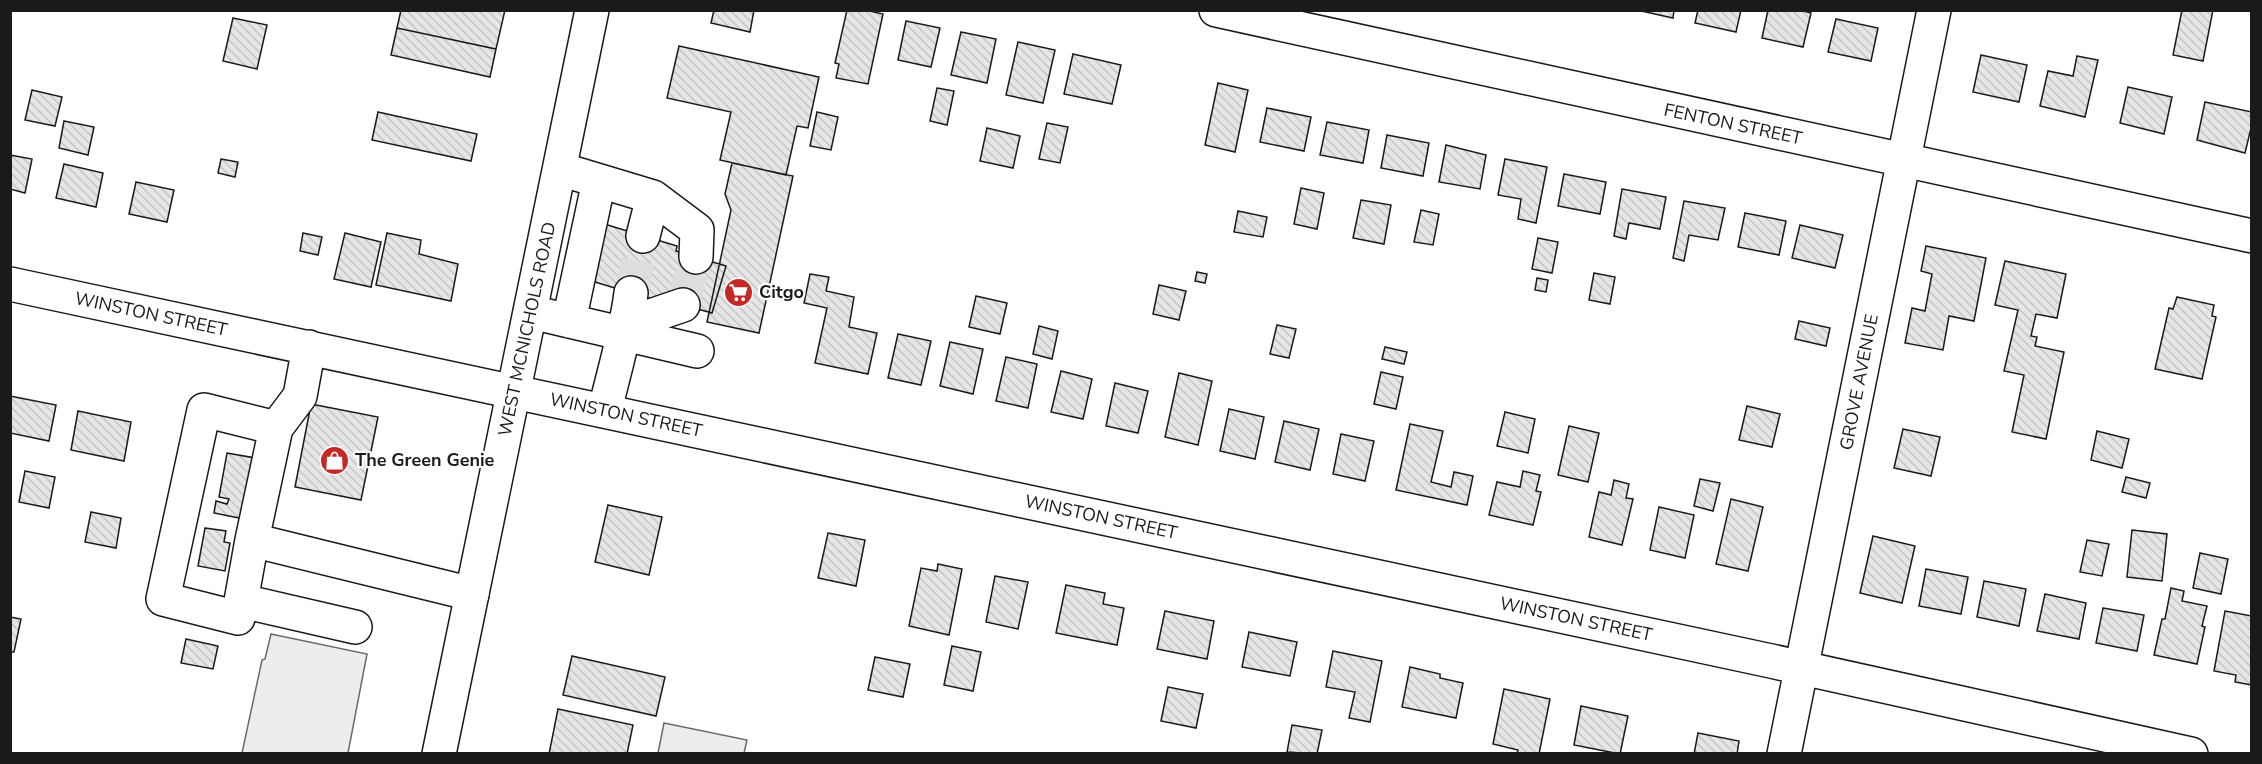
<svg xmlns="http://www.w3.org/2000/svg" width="2262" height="764" viewBox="0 0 2262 764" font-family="'Nunito Sans',sans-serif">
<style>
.pitch{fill:#ededed;stroke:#6a6a6a;stroke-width:1.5}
.building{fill:url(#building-back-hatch);stroke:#1a1a1a;stroke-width:1.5}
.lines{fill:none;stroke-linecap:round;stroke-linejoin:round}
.minor-tunnel{stroke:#ddd;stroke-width:33;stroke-dasharray:33 16;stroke-linecap:butt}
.minor-casing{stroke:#1a1a1a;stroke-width:36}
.major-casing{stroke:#1a1a1a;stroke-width:36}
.minor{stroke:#fff;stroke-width:33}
.major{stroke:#fff;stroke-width:33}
.labels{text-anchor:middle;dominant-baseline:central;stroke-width:4.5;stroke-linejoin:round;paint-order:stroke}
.street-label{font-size:18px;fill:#1a1a1a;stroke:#fff}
.poi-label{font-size:18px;font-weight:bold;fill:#1a1a1a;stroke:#fff;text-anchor:start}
</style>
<defs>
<pattern id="building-back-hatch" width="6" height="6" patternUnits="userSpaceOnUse" patternTransform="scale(1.5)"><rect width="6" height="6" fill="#e6e6e6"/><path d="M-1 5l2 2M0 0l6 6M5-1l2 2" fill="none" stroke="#c5c5c5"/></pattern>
</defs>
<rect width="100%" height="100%" fill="#fff"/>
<path class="pitch" d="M271 634 367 654 348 753H242L262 660 265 659Z
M664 723 747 740 744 753H658Z"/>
<path class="building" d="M401 10H505L496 49 397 28Z
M714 10H754L750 32 711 23Z
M847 10H865L883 14 868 84 836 78 839 64 835 63Z
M1637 10H1674L1673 18Z
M1698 10H1741L1736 32 1695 23Z
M1768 10H1800L1811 13 1803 47 1762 38Z
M2182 10H2213L2203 61 2173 55Z
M233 18 267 25 257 69 223 61Z
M1836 19 1878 28 1871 61 1828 52Z
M906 21 940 28 931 67 898 60Z
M397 28 496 49 490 77 391 55Z
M961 32 996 39 987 83 951 75Z
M1018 42 1055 50 1043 103 1006 95Z
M679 46 819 77 808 128 797 126 786 175 720 160 731 112 667 98Z
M1073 54 1121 65 1112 104 1064 94Z
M1981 55 2027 65 2019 102 1973 92Z
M2077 56 2098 60 2085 117 2040 106 2048 71 2073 76Z
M1218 83 1248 90 1235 152 1205 145Z
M2128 87 2172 97 2164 134 2120 123Z
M937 88 954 91 947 125 930 121Z
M32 90 62 97 55 126 25 120Z
M2205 102 2252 112V124L2245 153 2197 140Z
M1267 108 1311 117 1304 151 1260 142Z
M378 112 477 134 471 161 372 140Z
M817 112 838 117 831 150 810 146Z
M64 121 94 127 88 155 59 148Z
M1327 122 1369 130 1363 163 1320 155Z
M1047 123 1068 127 1060 163 1039 159Z
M987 128 1020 136 1013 168 980 161Z
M1387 135 1429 143 1423 176 1381 168Z
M1446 145 1486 155 1480 189 1439 182Z
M10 155 32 159 25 193 10 189Z
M221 159 238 162 235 177 218 173Z
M1505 159 1547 167 1536 223 1518 219 1521 199 1498 195Z
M732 163 793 176 759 333 707 322 731 210 725 194Z
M64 164 103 173 96 207 56 198Z
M1564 174 1606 182 1600 214 1558 206Z
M136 182 174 190 167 222 129 214Z
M1301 188 1324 193 1317 229 1294 224Z
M1622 189 1666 197 1660 229 1629 223 1626 239 1614 236Z
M1361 200 1391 205 1384 244 1353 238Z
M1684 201 1725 208 1718 240 1689 235 1684 261 1673 258Z
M1421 210 1439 214 1433 245 1414 242Z
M1238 211 1267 217 1263 237 1234 232Z
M1745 213 1786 221 1779 255 1738 247Z
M601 223 677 246 676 251 726 266 712 313 662 299 661 302 585 279Z
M1800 225 1843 235 1835 268 1792 258Z
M303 233 322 237 318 255 300 251Z
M345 233 381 242 371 287 334 279Z
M387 233 421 240 419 254 458 264 451 301 376 285Z
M1538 238 1558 242 1552 273 1532 269Z
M1926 246 1986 258 1974 321 1949 316 1943 350 1905 343 1912 308 1925 311 1932 274 1921 271Z
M2005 261 2066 274 2057 318 2036 314 2031 336 2037 337 2035 346 2064 352 2046 439 2012 432 2024 375 2004 371 2018 310 1995 305Z
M1197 272 1207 274 1205 283 1195 281Z
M1594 273 1615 277 1610 304 1589 300Z
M810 274 829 277 826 291 854 297 849 327 877 333 868 374 815 363 827 308 804 303Z
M1537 278 1548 280 1546 292 1535 290Z
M1159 285 1186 291 1179 320 1153 314Z
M976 296 1007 303 1000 334 969 327Z
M2177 297 2214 305 2212 316 2216 317 2202 379 2155 369 2169 308 2173 309Z
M1799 321 1830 328 1826 346 1795 339Z
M1277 325 1296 329 1289 358 1270 354Z
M1039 326 1058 331 1052 359 1033 354Z
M898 334 931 341 921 385 888 378Z
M950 342 983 349 973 394 940 386Z
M1385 347 1407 352 1404 364 1382 359Z
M1006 357 1037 364 1028 408 996 401Z
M1061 371 1092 379 1083 419 1051 412Z
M1381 372 1403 377 1396 409 1374 404Z
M1179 373 1212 381 1198 445 1165 437Z
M1115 383 1148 391 1138 433 1106 426Z
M10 396 56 405 49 441 10 433Z
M311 404 378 417 361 500 295 487Z
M1747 406 1780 414 1772 447 1739 440Z
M1229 409 1264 417 1255 459 1220 451Z
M78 411 131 422 124 461 71 450Z
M1505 412 1535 419 1528 453 1497 446Z
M1284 421 1319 429 1310 470 1275 462Z
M1410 424 1443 431 1431 482 1451 487 1454 472 1473 476 1467 505 1396 490Z
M1569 426 1599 433 1588 482 1558 475Z
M1903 429 1940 437 1931 476 1894 468Z
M2097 431 2129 439 2122 468 2091 460Z
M1341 434 1374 441 1365 481 1333 474Z
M227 453 261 459 249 520 214 513 216 501 227 504 229 499 219 497Z
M25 471 55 477 49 508 19 502Z
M1523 471 1540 475 1536 491 1541 492 1533 525 1489 515 1497 482 1520 487Z
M2126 477 2150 483 2146 498 2122 492Z
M1700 479 1720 483 1713 511 1694 506Z
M1614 480 1629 484 1626 498 1633 499 1622 545 1589 537 1599 492 1611 495Z
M1731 499 1763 507 1748 571 1716 564Z
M608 505 662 517 649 575 595 562Z
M1659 507 1694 515 1685 558 1650 550Z
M91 512 121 518 116 548 85 542Z
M205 528 226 531 224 542 230 543 225 571 198 566Z
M2132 530 2167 534 2162 581 2127 577Z
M828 533 865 540 856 586 818 578Z
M1873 536 1915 546 1902 603 1860 593Z
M2087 540 2109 544 2102 576 2080 572Z
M2200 553 2228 559 2221 594 2193 588Z
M938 564 962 569 949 635 909 626 921 568 937 571Z
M1926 569 1968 577 1961 614 1919 606Z
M995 576 1028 582 1018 629 986 622Z
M1984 581 2026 589 2019 626 1977 617Z
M1066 585 1105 593 1103 604 1124 608 1117 645 1056 633Z
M2171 588 2184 591 2182 601 2207 606 2202 626 2205 627 2197 664 2154 655 2162 619H2165Z
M2045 594 2086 603 2079 639 2037 631Z
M2103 608 2144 615 2137 651 2096 643Z
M1165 611 1214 621 1207 659 1157 649Z
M2225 611 2252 616V685L2235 682 2236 675 2214 671Z
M10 617 21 619 14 652H10Z
M1249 632 1297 642 1290 676 1242 667Z
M186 639 218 646 213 669 181 663Z
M952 646 981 652 973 691 944 685Z
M1333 651 1382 661 1370 722 1349 718 1355 692 1326 687Z
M572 656 665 677 656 716 563 695Z
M875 657 910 664 903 697 868 690Z
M1410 667 1440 674V678L1463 683 1456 718 1402 707Z
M1168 687 1203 694 1196 728 1161 721Z
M1504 689 1550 699 1539 754H1517L1518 750 1493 744Z
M1581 706 1628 716 1620 754 1574 745Z
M558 709 633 725 627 754H549Z
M1292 725 1322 730 1317 754 1287 752Z
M1698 733 1739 741 1737 754H1694Z"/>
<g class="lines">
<path class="minor-tunnel" d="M631 293 643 236
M683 305 696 257"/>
<defs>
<path id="minor" d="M1216 10 2252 236
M560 169 653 197 643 236
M653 197 697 230 696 257
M10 284 1771 661 2191 754
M531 312 697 351
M569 321 599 181
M627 324 683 305
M605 410C614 371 626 333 631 293
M276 428 300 396 309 347
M252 540 276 428 204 410 163 599 238 618 252 540 472 594
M242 601 355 627
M1784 754 1934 10"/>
<path id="major" d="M439 754 592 10"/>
</defs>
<use href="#minor" class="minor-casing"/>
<use href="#major" class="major-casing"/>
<use href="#minor" class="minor"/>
<use href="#major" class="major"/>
</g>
<defs>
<symbol id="supermarket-disc" viewBox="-11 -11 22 22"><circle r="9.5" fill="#c62828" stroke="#fff"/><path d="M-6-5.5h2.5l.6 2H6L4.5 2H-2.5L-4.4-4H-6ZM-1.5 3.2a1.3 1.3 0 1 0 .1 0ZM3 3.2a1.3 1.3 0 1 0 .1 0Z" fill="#fff"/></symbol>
<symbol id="shop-disc" viewBox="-11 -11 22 22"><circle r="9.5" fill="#c62828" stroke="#fff"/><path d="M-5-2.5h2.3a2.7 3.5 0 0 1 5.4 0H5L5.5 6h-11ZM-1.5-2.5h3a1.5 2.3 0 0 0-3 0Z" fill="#fff"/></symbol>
</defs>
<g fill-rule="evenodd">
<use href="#supermarket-disc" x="722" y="276" width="33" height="33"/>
<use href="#shop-disc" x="318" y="444" width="33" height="33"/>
</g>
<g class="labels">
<g class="street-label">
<text transform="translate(1733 124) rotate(12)">FENTON STREET</text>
<text transform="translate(151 314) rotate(12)">WINSTON STREET</text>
<text transform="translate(527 329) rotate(-78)">WEST MCNICHOLS ROAD</text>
<text transform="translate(1859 382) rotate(-79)">GROVE AVENUE</text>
<text transform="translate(626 415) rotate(12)">WINSTON STREET</text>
<text transform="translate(1101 517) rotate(12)">WINSTON STREET</text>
<text transform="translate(1576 619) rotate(12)">WINSTON STREET</text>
</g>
<g class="poi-label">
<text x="759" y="292">Citgo</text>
<text x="355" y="460">The Green Genie</text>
</g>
</g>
<rect width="2262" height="764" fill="none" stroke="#1a1a1a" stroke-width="24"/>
</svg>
